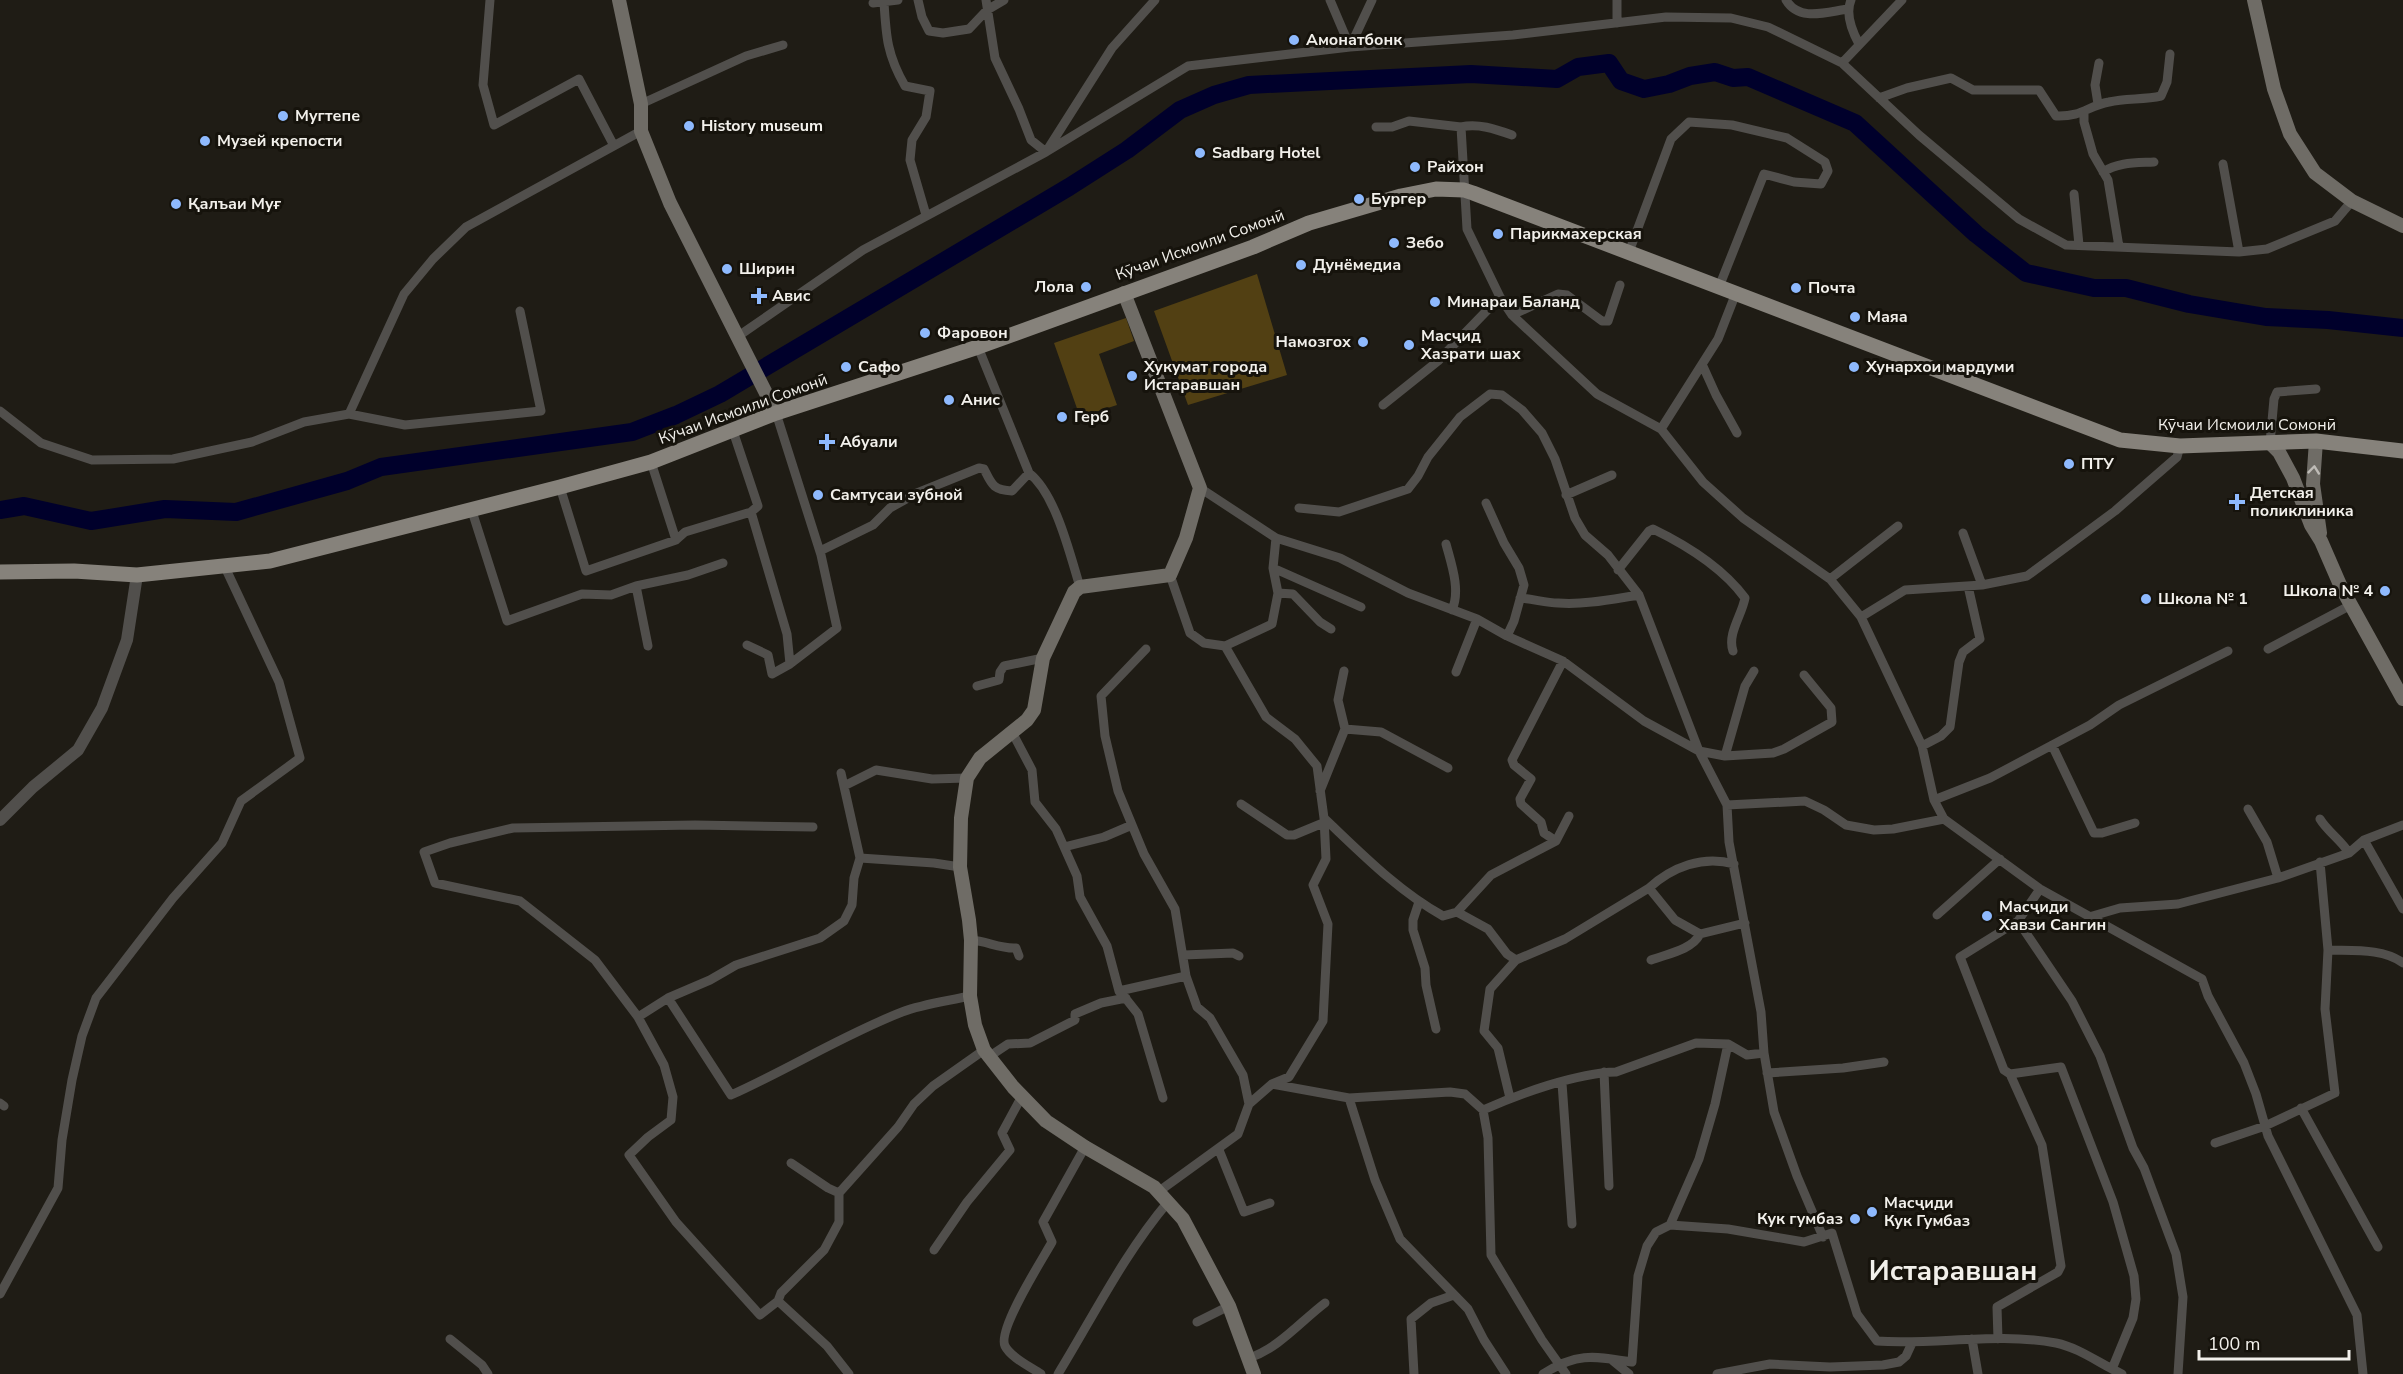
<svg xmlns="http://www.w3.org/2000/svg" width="2403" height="1374" viewBox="0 0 2403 1374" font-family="'Nunito Sans',sans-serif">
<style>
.green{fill:#524013}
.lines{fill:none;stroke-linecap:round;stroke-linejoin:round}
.river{stroke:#00002b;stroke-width:18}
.minor{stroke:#514f4c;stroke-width:9}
.tertiary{stroke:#514f4c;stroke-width:12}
.secondary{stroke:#6f6c66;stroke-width:14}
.primary{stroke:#86827b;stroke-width:15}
.oneway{stroke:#bebbb6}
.poi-dot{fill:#8eb9fd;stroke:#16130c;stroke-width:2}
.labels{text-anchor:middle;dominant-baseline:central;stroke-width:6;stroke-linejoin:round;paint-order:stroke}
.poi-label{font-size:16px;font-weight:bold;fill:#f2f0eb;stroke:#16130c;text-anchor:start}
.street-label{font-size:16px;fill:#f2f0eb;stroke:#16130c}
.town-label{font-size:28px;font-weight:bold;fill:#f2f0eb;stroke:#16130c}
</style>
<rect width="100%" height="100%" fill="#1f1c15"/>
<path class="green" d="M1257 274 1287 375 1188 405 1154 311Z
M1126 318 1134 341 1099 354 1117 405 1080 417 1054 343Z"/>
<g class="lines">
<path class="river" d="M0 510 24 506 91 521 165 509 236 512 347 481 381 467 632 432 676 415 720 394 1069 187 1127 150 1180 110 1214 95 1249 85 1471 74 1557 79 1578 67 1609 63 1621 81 1644 89 1669 84 1690 76 1715 72 1733 78 1748 77 1855 123 1976 234 2026 273 2094 288H2126L2189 304 2266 317 2328 320 2403 328"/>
<path class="minor" d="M490 0 483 85 494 125 579 79 613 144
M918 0 922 17 929 31 943 33 969 29 987 10 1004 0
M986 0 995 58 1019 109 1031 140 1046 152 1112 48 1155 0
M1330 0 1350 47
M1786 0C1799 22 1826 12 1848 9
M1851 0C1845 14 1852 31 1859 44
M884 2C886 36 887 55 905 86L930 91 926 117 912 140 910 160 926 215
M873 3 898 0
M1617 23V0
M1350 47 1372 0
M1842 63 1902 0
M1879 98 1907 88 1951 78 1973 90H2039L2056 116C2083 117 2087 106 2109 102 2126 98 2144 100 2161 96L2167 82 2170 54
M641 104 746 56 783 45
M2098 104 2095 85 2099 63
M2084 113V122L2093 154 2108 180 2119 247
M1376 127H1392L1409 121 1461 127
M1512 135C1495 129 1478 123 1461 127L1467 229 1500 297 1512 315 1597 394 1661 429 1703 482 1743 518 1830 579 1861 617 1922 746 1934 800 1944 819 2040 889 2202 979 2208 996 2244 1063 2256 1094 2268 1136 2357 1315 2363 1374
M2223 164 2239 252
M2103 172C2118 162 2136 163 2154 162
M2074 194 2079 245
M1629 252 1671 139 1689 122 1732 125 1787 138 1825 162 1828 171 1821 184 1794 182 1764 174 1719 287
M1512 315 1558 294 1567 295 1602 321H1608L1620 285
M737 337 863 250 1046 152 1188 66 1350 47 1513 35 1666 17 1731 18 1768 27 1842 63 1919 135 2019 219 2066 245 2239 252 2267 249 2335 221 2352 201
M978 347 1029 473
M1702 364 1716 395 1737 433
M1383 405 1438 361 1500 297
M0 411 41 443 92 460 173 459 252 442 304 422 349 414 405 425 541 411 520 311
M349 414 404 294 433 259 466 227 641 131
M1661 429 1718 339 1736 293
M2270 443 2274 399 2277 392 2316 389
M651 462 676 540 685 532 751 512 758 506 733 431
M560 487 586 571 676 540
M1200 488 1276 538 1340 558 1408 593 1477 619 1507 636 1563 661 1644 721 1699 751 1725 756 1745 686 1754 671
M1566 495 1612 475
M1486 503 1504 543 1519 568 1524 585 1514 621 1507 636
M471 508 507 621 582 594 611 595 636 586 688 575 723 563
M1299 508 1339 512 1408 489 1418 476 1428 457 1460 417 1490 394 1502 395 1522 410 1542 433 1555 459 1575 518 1585 535 1608 555 1639 595 1699 751 1727 805 1729 842 1761 1012 1764 1053 1774 1112 1797 1176 1823 1237
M751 512 787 634 790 664
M1963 533 1982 585
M1446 544C1451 563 1461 590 1452 610
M820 551 873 525 890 508 917 493 979 468 984 469C992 485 993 490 1012 491L1029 473C1056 494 1070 555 1080 587
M1273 568 1361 607
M1618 570 1649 531 1653 529C1686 545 1723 568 1745 598 1742 615 1727 634 1733 651
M1170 575 1190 633 1204 643 1225 646 1272 624 1278 593 1273 568 1276 538
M1830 579 1898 526
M636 586 648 646
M1278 593 1293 594 1320 622 1331 629
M1520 598C1534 599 1546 603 1558 603 1585 605 1613 599 1639 595
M1861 617 1905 590 1982 585 2027 576 2115 511 2177 457 2180 446
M747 645 768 655 772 674 790 664 837 628 821 555 776 413
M1146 649 1101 696 1105 736 1118 791 1144 854 1175 909 1186 976 1197 1007 1210 1018 1243 1075 1249 1104
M2268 649 2351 605
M1344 671 1338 700 1345 729
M1456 672 1477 619
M977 686 999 680 1000 672 1004 666 1043 658
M1012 732 1032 770 1035 802 1056 829 1077 876 1080 897 1107 946 1119 991 1186 976
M2052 745 2094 833H2102L2135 823
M1922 746 1941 736 1950 727 1959 662 1963 652 1980 639 1968 586
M1725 756 1773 753 1784 749 1832 722 1831 708 1804 675
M841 773 860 858 934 863 960 867
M844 786 876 770 932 779 967 778
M1320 791 1345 729 1381 732 1448 768
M1934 800 1990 778 2090 725 2119 705 2228 651
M1241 804 1287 835H1294L1323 823
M1727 805 1805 801 1824 810 1846 825 1874 830 1893 829 1944 819
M2248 809 2267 842 2278 878
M1324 818C1361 853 1398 891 1443 916L1457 912 1491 875 1556 841 1569 816
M2320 819C2327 831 2341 840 2349 853
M813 827 695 825 513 828 450 843 424 852 435 883 520 901 595 960 638 1017 668 998 731 1095C789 1069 843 1035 902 1012 923 1004 948 1001 970 996
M2364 840 2403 909
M1556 841 1544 833 1541 822 1521 804 1520 799 1531 779 1514 765 1512 760 1563 661
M1064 847 1104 837 1132 825
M1649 888C1672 867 1703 855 1734 864
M1419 902 1413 920V930L1425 968 1426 985 1436 1029
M1457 912 1488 929 1507 954 1516 960
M1937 915 2000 859
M2089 917 2120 908 2178 904 2278 878 2349 853 2364 840 2403 825
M2018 921 2072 1001 2100 1056 2133 1148 2144 1168 2176 1254 2183 1297 2178 1374
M971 940C987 941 1000 949 1016 948L1019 956
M2328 950C2352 951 2383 948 2403 963
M1184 955 1233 953 1239 956
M1651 960C1667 954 1692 950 1700 934
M1123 995 1138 1014 1163 1098
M668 998 710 980 736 965 820 938 844 921 852 905 854 878 860 858
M638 1017 664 1065 673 1097 671 1120 648 1137 629 1155 676 1222 760 1315 778 1301
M990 1056 1008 1044 1030 1043 1075 1020V1014L1101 1003 1126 998
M1604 1072 1609 1186
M1767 1073 1843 1068 1884 1062
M2010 1074 2061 1067 2113 1202 2134 1276 2136 1299 2133 1318 2112 1369
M1562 1083 1572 1224
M1272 1084 1349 1098 1450 1092 1465 1094 1483 1110 1488 1138 1491 1255 1542 1340 1566 1374
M1349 1098 1375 1180 1400 1239 1468 1309 1484 1340 1506 1374
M1510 1098 1498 1048 1484 1031 1490 989 1516 960 1565 939 1649 888 1675 920 1700 934 1745 923
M0 1103 4 1106
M2301 1108 2378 1247
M1483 1110C1519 1094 1576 1073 1616 1072L1696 1043 1728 1044 1747 1055 1764 1053
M2215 1143 2265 1126 2335 1093 2325 1009 2328 950 2320 862
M1219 1150 1244 1212 1270 1203
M791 1163 828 1188 839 1193
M1158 1192 1238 1134 1249 1104 1272 1084 1289 1077 1323 1021 1328 924 1313 885 1326 859 1324 818 1317 766 1295 739 1266 717 1225 646
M1670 1225 1699 1159 1715 1104 1728 1044
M934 1250 967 1202 1010 1150 1002 1133 1022 1096
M0 1294 58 1188 62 1140 72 1080 82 1036 96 998 173 898 222 843 241 801 300 758 279 682 224 565
M1197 1322 1229 1306
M450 1339 482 1365 488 1374
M1972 1339 1978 1374
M1998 1339 1997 1307 2058 1272 2061 1266 2042 1145 2010 1074 2004 1070 1960 957 2018 921 2040 889
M1249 1358C1279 1348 1300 1322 1325 1303
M1612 1360 1629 1374
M849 1374 827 1346 778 1301 781 1293 824 1250 839 1222V1193L898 1127 914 1104 933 1086 984 1050
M1041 1374C1031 1367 1011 1358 1005 1346 997 1330 1042 1260 1052 1242L1043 1222 1085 1147
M1058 1374C1093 1317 1124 1254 1168 1202
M1414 1374 1411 1319 1431 1303 1454 1295
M1543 1374C1577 1352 1594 1356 1632 1362L1638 1276 1647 1246 1656 1232 1670 1225 1728 1229 1804 1242 1832 1233 1857 1314 1877 1341C1936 1345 1997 1332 2056 1343 2080 1348 2100 1364 2122 1374
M1717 1374 1770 1364 1830 1367 1883 1365 1899 1362 1906 1356 1912 1343"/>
<path class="tertiary" d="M0 820 33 787 78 750 102 708 127 640 137 575"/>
<path class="secondary" d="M619 0 641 104V131L670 203 776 413
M2254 0 2274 89 2290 134 2315 173 2352 201 2403 226
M1124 293 1200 488 1186 538 1170 575 1080 587 1074 592 1043 658 1034 710 1027 720 980 758 967 778 961 818 960 867 969 920 971 940 970 996 975 1025 984 1050 1013 1087 1046 1121 1085 1147 1154 1187 1183 1219 1229 1306 1254 1374
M2316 441 2313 484 2320 533
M2270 443 2279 452 2293 478 2311 525 2321 541 2341 587 2403 699"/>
<path class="primary" d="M0 572 74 571 137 575 270 561 560 487 651 462 776 413 978 347 1253 247 1309 223 1401 196 1436 189 1464 190 1473 193 2120 440 2180 446 2316 441 2403 451"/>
</g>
<defs><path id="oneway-chevron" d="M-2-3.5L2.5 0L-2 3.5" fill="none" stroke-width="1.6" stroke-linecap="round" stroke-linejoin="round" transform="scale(1.5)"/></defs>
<use class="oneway" href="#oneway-chevron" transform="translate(2314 470) rotate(-84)"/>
<g class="poi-dot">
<circle cx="1294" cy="40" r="6"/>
<circle cx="283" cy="116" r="6"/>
<circle cx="689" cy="126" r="6"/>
<circle cx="205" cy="141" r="6"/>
<circle cx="1200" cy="153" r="6"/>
<circle cx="1415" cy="167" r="6"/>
<circle cx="1359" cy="199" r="6"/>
<circle cx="176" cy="204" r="6"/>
<circle cx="1498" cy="234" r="6"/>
<circle cx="1394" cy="243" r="6"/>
<circle cx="1301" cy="265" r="6"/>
<circle cx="727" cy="269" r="6"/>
<circle cx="1086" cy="287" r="6"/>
<circle cx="1796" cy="288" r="6"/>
<path d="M756 287h6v6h6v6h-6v6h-6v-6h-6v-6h6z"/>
<circle cx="1435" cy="302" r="6"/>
<circle cx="1855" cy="317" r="6"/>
<circle cx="925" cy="333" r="6"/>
<circle cx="1363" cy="342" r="6"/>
<circle cx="1409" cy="345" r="6"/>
<circle cx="846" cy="367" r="6"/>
<circle cx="1854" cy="367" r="6"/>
<circle cx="1132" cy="376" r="6"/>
<circle cx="949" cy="400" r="6"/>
<circle cx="1062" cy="417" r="6"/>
<path d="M824 433h6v6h6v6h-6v6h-6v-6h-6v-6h6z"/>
<circle cx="2069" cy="464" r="6"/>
<circle cx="818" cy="495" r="6"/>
<path d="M2234 493h6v6h6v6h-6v6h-6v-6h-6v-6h6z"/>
<circle cx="2385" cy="591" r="6"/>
<circle cx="2146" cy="599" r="6"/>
<circle cx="1987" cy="916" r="6"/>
<circle cx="1872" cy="1212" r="6"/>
<circle cx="1855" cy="1219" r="6"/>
</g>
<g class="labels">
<g class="poi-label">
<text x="1306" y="40">Амонатбонк</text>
<text x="295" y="116">Мугтепе</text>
<text x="701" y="126">History museum</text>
<text x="217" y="141">Музей крепости</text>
<text x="1212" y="153">Sadbarg Hotel</text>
<text x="1427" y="167">Райхон</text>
<text x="1371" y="199">Бургер</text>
<text x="188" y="204">Қалъаи Муғ</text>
<text x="1510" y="234">Парикмахерская</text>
<text x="1406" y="243">Зебо</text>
<text x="1313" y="265">Дунёмедиа</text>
<text x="739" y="269">Ширин</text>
<text x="1074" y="287" text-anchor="end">Лола</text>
<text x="1808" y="288">Почта</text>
<text x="772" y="296">Авис</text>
<text x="1447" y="302">Минараи Баланд</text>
<text x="1867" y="317">Маяа</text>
<text x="937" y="333">Фаровон</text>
<text x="1421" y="336">Масҷид<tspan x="1421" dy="18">Хазрати шах</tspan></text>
<text x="1351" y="342" text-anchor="end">Намозгох</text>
<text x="858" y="367">Сафо</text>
<text x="1144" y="367">Хукумат города<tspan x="1144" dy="18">Истаравшан</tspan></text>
<text x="1866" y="367">Хунархои мардуми</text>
<text x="961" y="400">Анис</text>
<text x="1074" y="417">Герб</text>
<text x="840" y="442">Абуали</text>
<text x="2081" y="464">ПТУ</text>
<text x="2250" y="493">Детская<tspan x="2250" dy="18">поликлиника</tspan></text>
<text x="830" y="495">Самтусаи зубной</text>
<text x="2373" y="591" text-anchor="end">Школа № 4</text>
<text x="2158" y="599">Школа № 1</text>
<text x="1999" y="907">Масҷиди<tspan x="1999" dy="18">Хавзи Сангин</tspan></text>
<text x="1884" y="1203">Масҷиди<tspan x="1884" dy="18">Кук Гумбаз</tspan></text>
<text x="1843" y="1219" text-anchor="end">Кук гумбаз</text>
</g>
<g class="street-label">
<text transform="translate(1200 245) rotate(-20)">Кӯчаи Исмоили Сомонӣ</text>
<text transform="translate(743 409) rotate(-20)">Кӯчаи Исмоили Сомонӣ</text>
<text x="2247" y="425">Кӯчаи Исмоили Сомонӣ</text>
</g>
<g class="town-label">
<text x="1953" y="1271">Истаравшан</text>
</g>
</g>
<path d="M2199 1350v9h150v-9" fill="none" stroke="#f2f0eb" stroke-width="3"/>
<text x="2208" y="1350" font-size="18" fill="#f2f0eb" stroke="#16130c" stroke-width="4.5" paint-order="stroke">100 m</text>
</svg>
